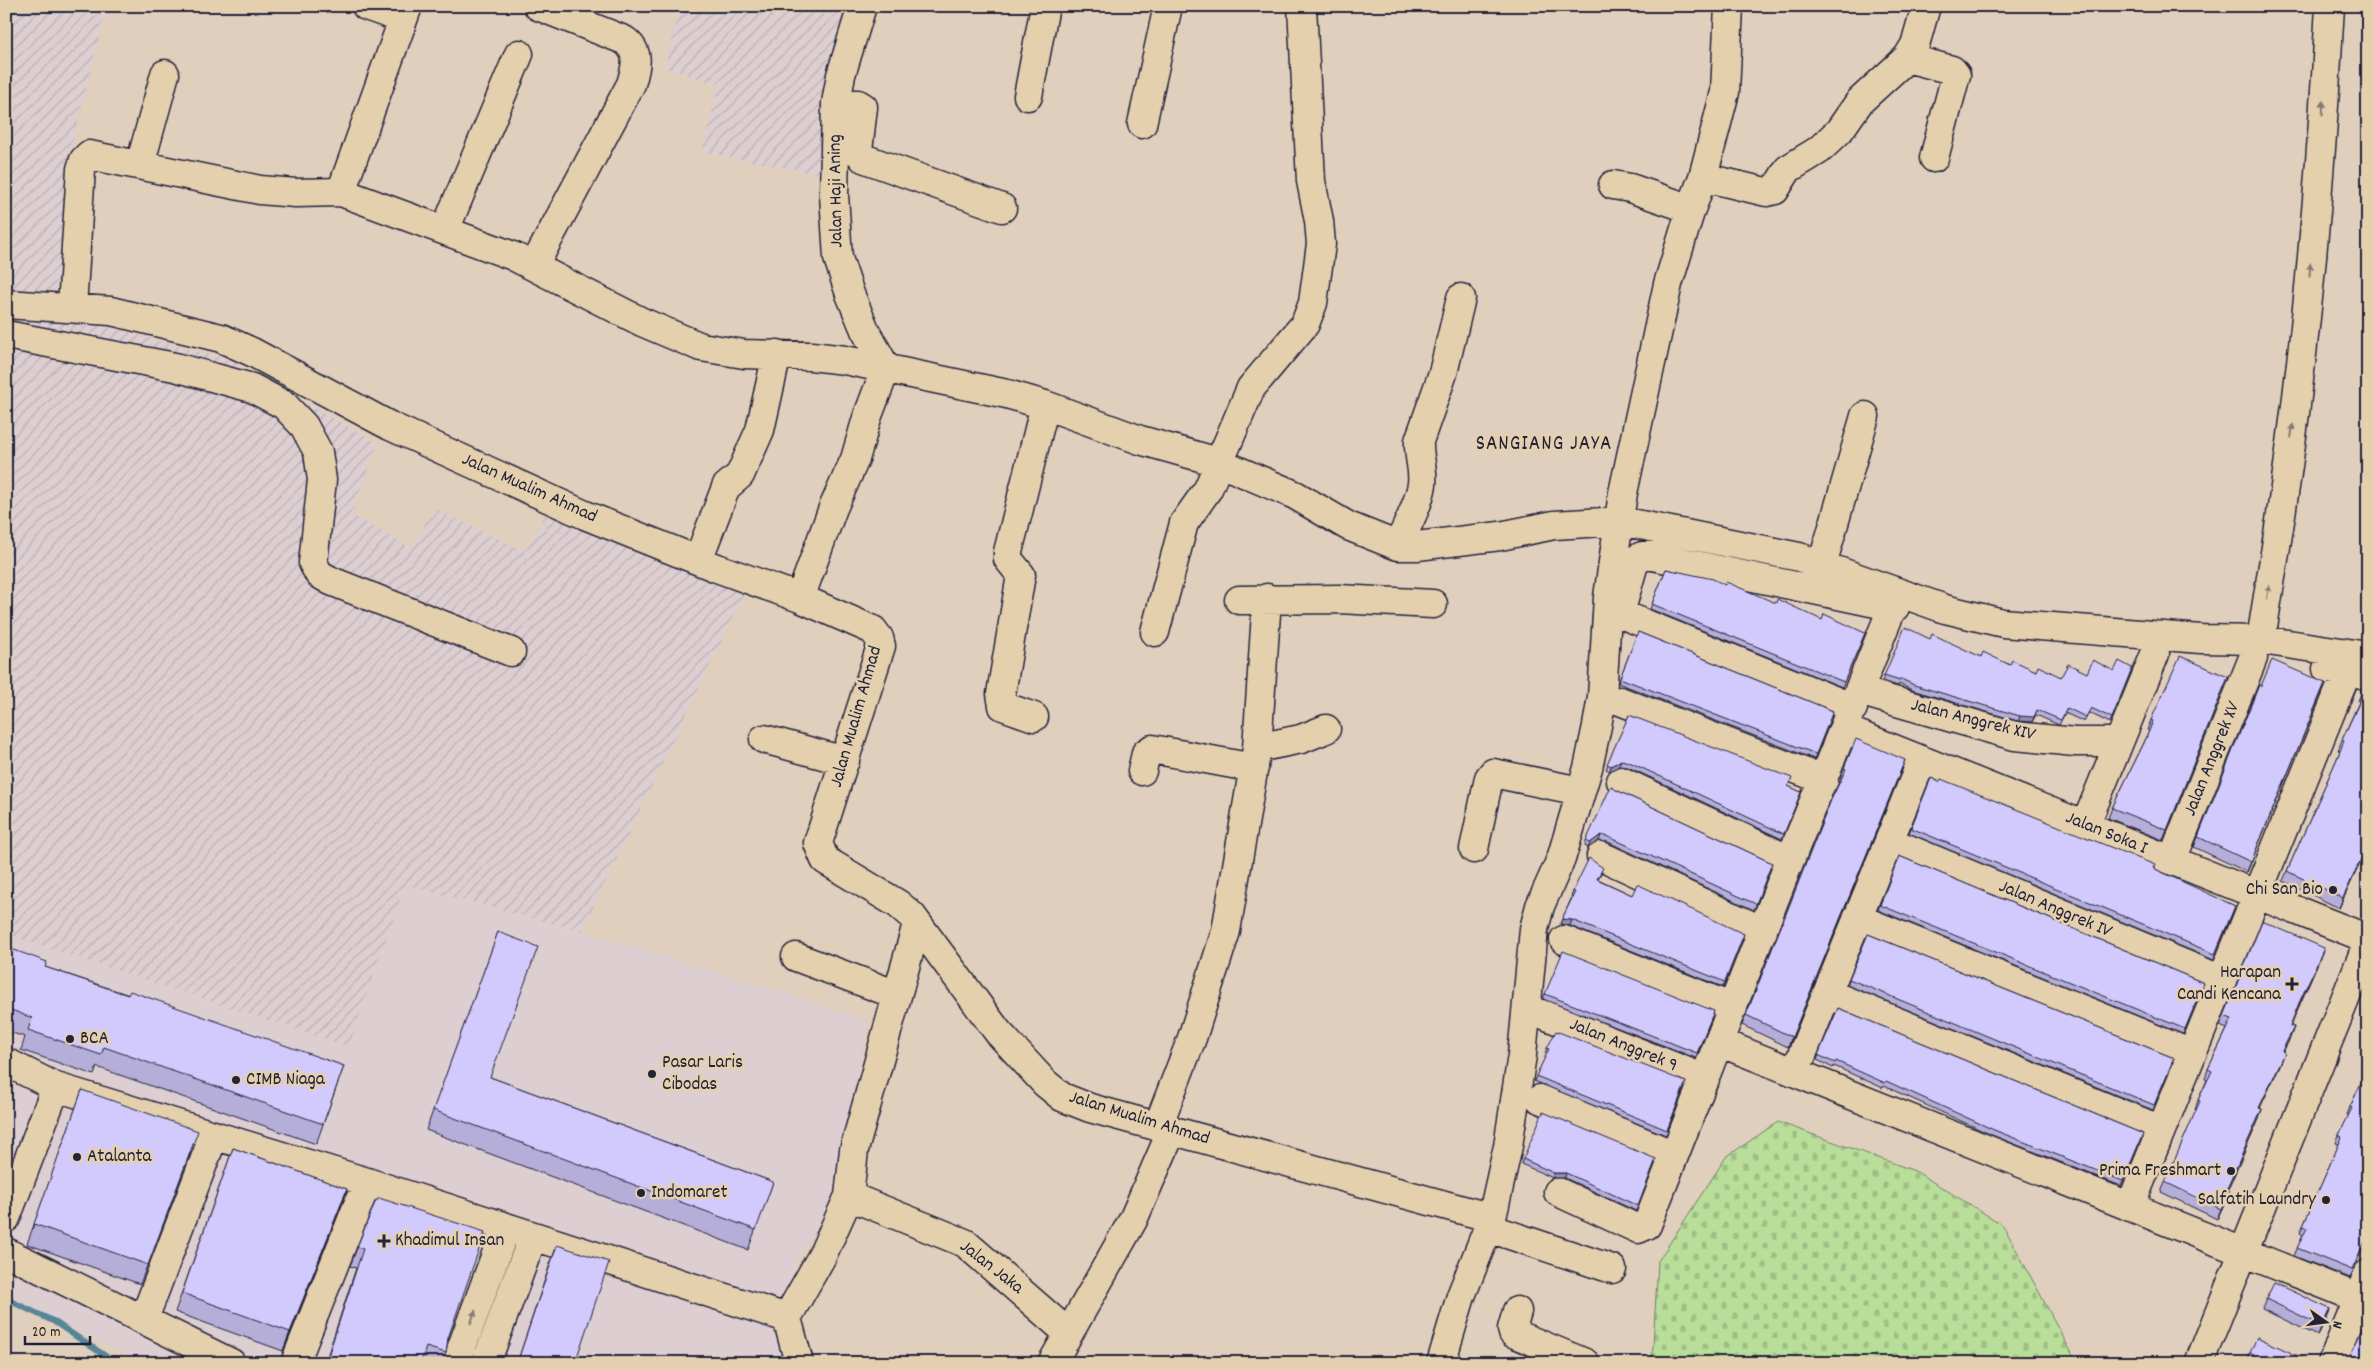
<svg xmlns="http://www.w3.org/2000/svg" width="2374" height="1369" viewBox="0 0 2374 1369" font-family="Dekko,sans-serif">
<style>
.built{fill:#dcced1}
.industrial{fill:url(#industrial-furrows)}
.cemetery{fill:url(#cemetery-stones);stroke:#6d806a}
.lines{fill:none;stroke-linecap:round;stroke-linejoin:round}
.stream{stroke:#568697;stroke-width:6}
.minor-casing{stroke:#22223b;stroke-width:31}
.minor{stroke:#e5d0ae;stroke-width:28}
.wall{fill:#b5aed9;stroke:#22223b}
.shaded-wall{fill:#938db0;stroke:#22223b}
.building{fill:#d2cafc;stroke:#22223b}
.oneway{fill:#847974}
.poi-dot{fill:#22223b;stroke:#e5d0ae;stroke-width:2}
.labels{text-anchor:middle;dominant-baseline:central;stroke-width:5;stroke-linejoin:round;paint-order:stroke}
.street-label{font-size:19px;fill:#22223b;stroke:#e5d0ae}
.poi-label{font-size:19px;fill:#22223b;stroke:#e5d0ae;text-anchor:start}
.quarter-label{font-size:21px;letter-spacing:1px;fill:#22223b;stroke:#e5d0ae}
</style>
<defs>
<pattern id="industrial-furrows" width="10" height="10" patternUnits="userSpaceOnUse" patternTransform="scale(1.25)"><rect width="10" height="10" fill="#dcced1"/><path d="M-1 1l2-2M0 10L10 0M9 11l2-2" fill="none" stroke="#bcb1b4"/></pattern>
<pattern id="cemetery-stones" width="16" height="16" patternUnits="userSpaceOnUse" patternTransform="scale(1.25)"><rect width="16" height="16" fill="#b8de99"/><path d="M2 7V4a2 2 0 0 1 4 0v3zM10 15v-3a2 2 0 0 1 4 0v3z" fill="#9ebe85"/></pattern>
</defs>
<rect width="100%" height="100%" fill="#e1cfbe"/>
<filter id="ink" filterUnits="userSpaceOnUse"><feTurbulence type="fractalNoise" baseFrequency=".02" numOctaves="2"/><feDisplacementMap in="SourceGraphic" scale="10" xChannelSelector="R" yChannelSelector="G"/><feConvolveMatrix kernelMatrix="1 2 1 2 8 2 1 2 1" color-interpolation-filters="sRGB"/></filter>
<g filter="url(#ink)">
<path class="built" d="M405 885 582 931 779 991 868 1022 835 1203 795 1262 794 1311 812 1363H143L6 1298V934L349 1047Z"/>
<path class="industrial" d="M6 6H107L70 153 60 313 228 360 378 443 351 515 412 548 434 508 525 551 549 509 748 586 582 931 405 885 349 1047 6 934Z
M679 6H845L870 22 851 78 842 178 702 152 719 85 665 68Z"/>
<path class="cemetery" d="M1778 1122 1915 1171 2003 1225 2077 1363H1652L1658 1261 1726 1157Z"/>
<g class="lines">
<path class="stream" d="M6 1299 53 1321 116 1363"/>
<defs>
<path id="minor" d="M366 6 403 19
M862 6 841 75 836 103 834 195 838 258 850 294 865 330 886 368
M1907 58 1952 70 1956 75 1934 158
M1028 96 1045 6
M836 103 858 104 863 107 858 151 863 158 1002 208
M1142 124 1168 6
M140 165 165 74
M1703 177 1766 192 1775 190 1788 169 1819 150 1839 131 1860 101 1907 58 1915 45 1926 6
M1613 185 1630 188 1691 209
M341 192 408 6
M445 230 519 54
M534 266 631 84C636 67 641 52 624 40L538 6
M6 304 111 311 221 338 252 352 390 426 585 515 717 568 800 598 873 630 879 638 881 646 818 843 825 860 898 904 912 916 998 1032 1045 1083 1062 1097 1090 1108 1492 1218
M72 307 81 169 84 160 89 155 260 190 296 193 341 192 513 256 642 322 701 347 744 354 811 356 845 360 1007 394 1045 405 1140 440 1218 462 1295 495 1348 526 1398 546H1417L1500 536 1554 525 1621 521 1799 557 1945 609 2003 623 2201 639 2261 640 2368 656
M6 335 175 367 252 388 284 405 304 426 318 452 322 480 313 563 319 574 331 581 511 652
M1398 546C1406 527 1419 505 1422 484 1424 470 1418 456 1419 441L1443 373 1461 298
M698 560 726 487 740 475 760 430 777 354
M1822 565 1865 416
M800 598 833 508 855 459 867 418 886 368
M1239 600 1339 599 1433 604
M1155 632 1184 523 1208 489 1251 388 1305 324 1313 303 1321 244 1319 221 1311 181 1302 6
M2261 640C2267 600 2274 561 2280 521 2306 351 2321 178 2330 6
M2327 669 2368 675
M1859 691 2015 736 2075 742H2118
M1620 701 1824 780
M1853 708 1626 616 1621 610 1635 560 1642 556H1653L1895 607
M1034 717 1003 706 1001 694 1021 575 1008 559V552L1045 405
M1844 729 2368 939
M764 739 845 761
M1257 748 1301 739 1326 729
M1142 771 1146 753 1152 749 1254 768
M1621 781 1790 860
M2085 826 2155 654
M1889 841 2222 980
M1474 849 1489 778 1493 773 1580 791
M1601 856 1763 931
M2172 860 2253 658
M1857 918 2192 1054
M1564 940 1733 1008
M796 957 897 995
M1827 993 2161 1130
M1542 1014 1705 1079
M1719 1042 2368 1302
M6 1062 56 1087 367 1182 787 1318 799 1363
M1795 1072 1922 760
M1540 1099 1674 1155
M1158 1126 1192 1038 1226 931 1257 748 1267 598
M1558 1192 1638 1229 1647 1225 1790 860 1893 606
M849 1196 965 1243 1068 1333
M2130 1207 2347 672
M6 1218 56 1087
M1489 1228 1612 1269
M6 1252 231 1363
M1517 1311 1512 1329 1513 1333 1585 1363
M787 1318 822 1256 849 1196 854 1150 917 924
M144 1319 214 1135
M295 1363 367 1182
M456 1363 506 1227
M486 1363 533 1236
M1052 1363 1133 1220 1172 1130
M1441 1363 1461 1296 1492 1218 1508 1146 1522 1055 1534 929 1540 906 1561 859 1588 768 1597 726 1602 697 1608 597 1623 493 1668 284 1691 209 1703 177 1725 92 1729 6
M2199 1363 2368 942
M2332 1363 2368 1274"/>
</defs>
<use href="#minor" class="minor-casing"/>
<use href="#minor" class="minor"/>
</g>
<path class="wall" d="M1666 569 1725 585 1822 620 1865 633 1842 687 1650 609Z
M1638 632 1833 711 1814 759 1618 683Z
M1930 639 1981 657 2061 677 2087 673 2114 671 2132 668 2110 723 2089 713 2084 722 2065 713 2059 725 2036 715 2032 722 2018 721 1912 690 1899 684 1898 686 1882 681 1884 676Z
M2366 680 2368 846 2339 908 2283 881 2287 871 2336 761 2340 751 2338 750 2342 740 2359 702 2358 701Z
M2325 683 2247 872 2194 847 2198 837Z
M2224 687 2163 840 2108 818 2112 808 2144 743 2149 731 2147 730 2151 720Z
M1629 715 1801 792 1782 839 1628 767 1619 766 1610 771 1606 769Z
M1844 768 1901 770 1788 1047 1742 1025 1842 779 1840 778Z
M1931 778 2235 906 2214 960 1909 833Z
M1616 790 1772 863 1754 910 1608 842 1599 841 1588 848 1585 846 1586 841Z
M1899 856 2204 983 2183 1034 1878 910Z
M1601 873 1598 879 1632 895 1744 934 1723 987 1570 926 1560 924 1572 897H1571L1573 891Z
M498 932 490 1077 773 1182 748 1250 426 1130Z
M1868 934 2174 1058 2153 1110 1847 985Z
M6 947 45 967 344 1066 316 1144 97 1067 94 1075 21 1050 25 1037 6 1031Z
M2320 958 2296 1013 2291 1026 2294 1027 2290 1038 2283 1052 2281 1063 2260 1108 2262 1109 2259 1119 2227 1191 2225 1202 2217 1219 2161 1192 2196 1111 2195 1110 2198 1100 2207 1080 2205 1079 2208 1069 2227 1029 2220 1026 2224 1016Z
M1545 994 1714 1011 1696 1058 1543 999Z
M1838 1008 2143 1134 2121 1186 1992 1135 1884 1086 1883 1088 1834 1066 1833 1068 1817 1060Z
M1547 1048 1686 1082 1666 1135 1534 1081 1547 1054 1545 1053Z
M2368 1068V1236L2350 1278 2294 1256 2303 1235 2300 1233 2303 1226 2339 1144 2336 1143 2339 1135 2349 1115H2347L2350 1107Z
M82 1090 191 1151 140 1284 27 1244Z
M233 1148 347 1189 283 1351 175 1312Z
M1523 1159H1656L1636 1211 1565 1178H1553L1521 1164Z
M376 1200 448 1338 446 1353 442 1363H325L356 1268 350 1266Z
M557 1245 575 1363H517L550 1264Z
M2266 1299 2330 1309 2327 1319 2318 1336 2262 1309Z
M2250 1353 2313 1363 2251 1362 2248 1360Z"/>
<path class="shaded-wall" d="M2325 683 2321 693 2247 872 2251 862Z
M2037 710 2032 722 2018 721 2020 716Z
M1621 760 1619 766 1610 771 1611 766Z
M1905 760 1901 770 1788 1047 1792 1037Z
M1601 835 1599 841 1588 848 1590 843Z
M2368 844V846L2339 908 2343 898Z
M1562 919 1572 920 1570 926 1560 924Z
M2324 948 2320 958 2296 1013 2299 1003Z
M2294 1027 2290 1038 2278 1062 2282 1051Z
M2285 1053 2281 1063 2255 1118 2259 1108Z
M2262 1109 2259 1119 2223 1201 2226 1191Z
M1554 1173H1566L1565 1178H1553Z
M347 1189 340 1209 283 1351 290 1332Z
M2229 1192 2225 1202 2217 1219 2221 1209Z
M2330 1309 2327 1319 2318 1336 2322 1326Z"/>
<path class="building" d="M1666 569 1713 579 1725 585 1726 582 1776 603 1777 599 1822 620 1824 614 1865 633 1844 682 1652 604Z
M1905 627 1930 639 1932 634 1981 657 1983 652 2010 665 2012 660 2036 671 2038 666 2061 677 2068 664 2087 673 2093 660 2114 671 2119 661 2132 668 2112 718 2091 708 2086 717 2067 708 2061 720 2037 710 2034 717 2020 716 1914 685 1901 679 1900 681 1884 676Z
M1638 632 1833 711 1816 754 1620 678Z
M2180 656 2228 677 2167 830 2112 808 2144 743 2153 721 2151 720Z
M2272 660 2325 683 2251 862 2198 837 2257 690 2259 685 2261 686Z
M2366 680H2368V844L2343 898 2287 871 2336 761 2344 741 2342 740 2364 692 2361 691Z
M1629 715 1792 778 1788 786 1801 792 1784 834 1629 762 1621 760 1611 766 1607 764Z
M1856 739 1905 760 1792 1037 1746 1015 1831 800 1846 769 1844 768Z
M1931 778 1939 782 1941 779 2155 865 2153 868 2235 906 2215 954 1911 828Z
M1611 786 1616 790 1772 863 1756 904 1609 837 1601 835 1590 843 1586 841Z
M1899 856 2204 983 2185 1029 1880 905Z
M1589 858 1603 868 1597 879 1632 895 1637 884 1744 934 1725 982 1572 920 1562 919 1575 892 1573 891Z
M2262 921 2324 948 2299 1003 2290 1026 2294 1027 2282 1051 2285 1053 2259 1108 2262 1109 2226 1191 2229 1192 2221 1209 2165 1182 2200 1101 2198 1100 2212 1071 2208 1069 2232 1019 2224 1016Z
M498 932 538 947 490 1077 773 1182 756 1230 433 1110Z
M1868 934 2174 1058 2154 1105 1849 979Z
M6 947 47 962 45 967 128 995 130 991 344 1066 323 1124 104 1047 101 1055 28 1030 32 1018 6 1008Z
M1563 951 1714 1011 1697 1053 1545 994Z
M1838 1008 2143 1134 2123 1181 1994 1130 1886 1081 1885 1083 1836 1061 1835 1063 1818 1055Z
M1556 1031 1686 1082 1667 1130 1536 1076 1549 1049 1547 1048Z
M2368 1068V1235L2352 1270 2297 1248 2307 1228 2303 1226 2342 1137 2339 1135 2352 1108 2350 1107Z
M82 1090 198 1131 148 1265 34 1224Z
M1543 1112 1656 1159 1638 1206 1566 1173H1554L1523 1159Z
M233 1148 347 1189 290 1332 182 1293Z
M379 1198 485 1232 448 1338 446 1353 426 1347 421 1363H381L378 1362 377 1363H330L326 1362 363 1249 357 1247 376 1200H378Z
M557 1245 609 1262 575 1363H517Z
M2274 1283 2330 1309 2322 1326 2266 1299Z
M2368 1316V1363H2347Z
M2257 1337 2313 1363H2251L2254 1355 2250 1353Z
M1513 1355 1529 1363H1510Z"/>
<defs><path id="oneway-solid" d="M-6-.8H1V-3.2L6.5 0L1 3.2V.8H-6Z" transform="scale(1.25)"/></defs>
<g class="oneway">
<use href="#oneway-solid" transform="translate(2323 108) rotate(-86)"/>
<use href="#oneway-solid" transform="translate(2310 270) rotate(-85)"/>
<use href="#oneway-solid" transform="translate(2292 431) rotate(-83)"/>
<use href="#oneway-solid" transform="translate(2268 592) rotate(-81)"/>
<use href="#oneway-solid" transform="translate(473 1317) rotate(-70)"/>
</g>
</g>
<g class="poi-dot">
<circle cx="2333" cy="890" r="5"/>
<path d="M2289.5 976.5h5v5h5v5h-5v5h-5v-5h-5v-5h5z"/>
<circle cx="70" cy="1039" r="5"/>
<circle cx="652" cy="1074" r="5"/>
<circle cx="236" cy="1080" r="5"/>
<circle cx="77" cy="1157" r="5"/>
<circle cx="2231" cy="1171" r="5"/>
<circle cx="641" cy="1193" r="5"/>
<circle cx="2326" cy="1200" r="5"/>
<path d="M381.5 1233.5h5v5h5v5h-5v5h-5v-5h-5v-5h5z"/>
</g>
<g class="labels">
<g class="street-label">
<text transform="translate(837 191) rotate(-91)">Jalan Haji Aning</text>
<text transform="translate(529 489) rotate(24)">Jalan Mualim Ahmad</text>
<text transform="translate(857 717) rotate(-74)">Jalan Mualim Ahmad</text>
<text transform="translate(1973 721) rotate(14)">Jalan Anggrek XIV</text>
<text transform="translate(2213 759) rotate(-68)">Jalan Anggrek XV</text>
<text transform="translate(2106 834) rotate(22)">Jalan Soka I</text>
<text transform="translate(2055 910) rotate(23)">Jalan Anggrek IV</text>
<text transform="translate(1623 1046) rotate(22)">Jalan Anggrek 9</text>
<text transform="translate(1139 1119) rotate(17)">Jalan Mualim Ahmad</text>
<text transform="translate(991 1268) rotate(38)">Jalan Jaka</text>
</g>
<g class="poi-label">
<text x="2323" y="890" text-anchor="end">Chi San Bio</text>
<text x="2281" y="973" text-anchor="end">Harapan<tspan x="2281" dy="22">Candi Kencana</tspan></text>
<text x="80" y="1039">BCA</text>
<text x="662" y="1063">Pasar Laris<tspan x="662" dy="22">Cibodas</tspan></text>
<text x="246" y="1080">CIMB Niaga</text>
<text x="87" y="1157">Atalanta</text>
<text x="2221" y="1171" text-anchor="end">Prima Freshmart</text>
<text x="651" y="1193">Indomaret</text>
<text x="2316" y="1200" text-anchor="end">Salfatih Laundry</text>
<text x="395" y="1241">Khadimul Insan</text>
</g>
<g class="quarter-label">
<text x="1544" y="445">SANGIANG JAYA</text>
</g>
</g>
<rect width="2374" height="1369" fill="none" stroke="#e5d0ae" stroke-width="25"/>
<rect x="12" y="12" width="2349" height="1344" fill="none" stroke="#22223b" stroke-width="2" filter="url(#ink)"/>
<g transform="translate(2326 1322) rotate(104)" stroke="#e5d0ae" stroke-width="4" paint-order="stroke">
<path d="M0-4L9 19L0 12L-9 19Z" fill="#22223b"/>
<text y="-8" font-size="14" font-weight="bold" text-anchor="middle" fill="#22223b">N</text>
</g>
<path d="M25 1336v8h65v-8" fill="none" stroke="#22223b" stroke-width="2.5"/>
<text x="32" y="1336" font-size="15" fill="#22223b" stroke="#e5d0ae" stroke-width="4" paint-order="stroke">20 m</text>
</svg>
